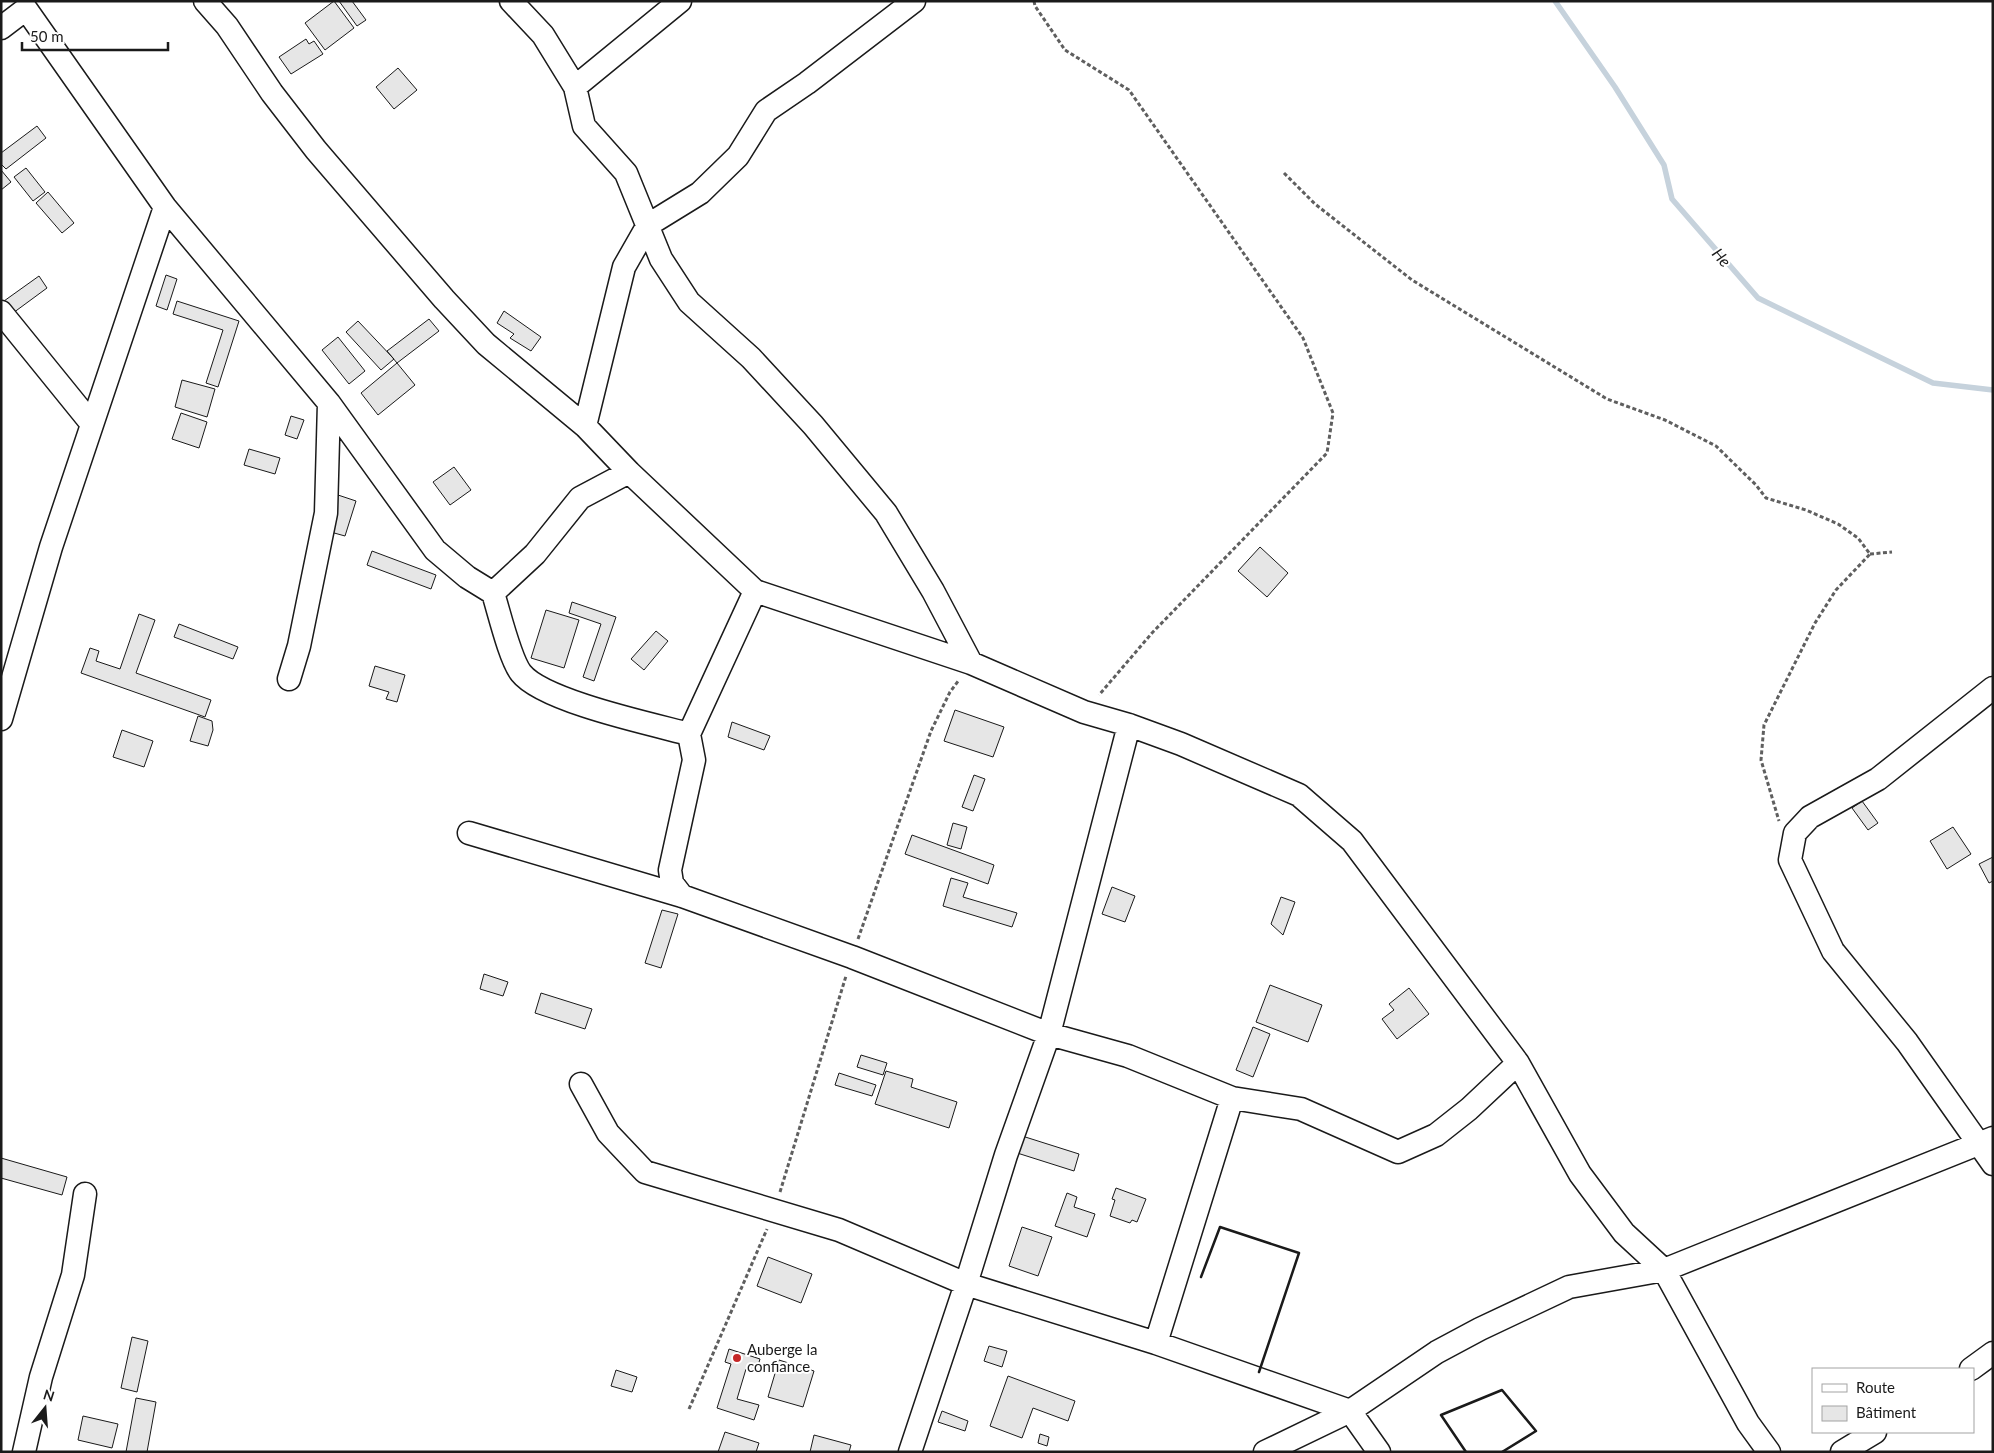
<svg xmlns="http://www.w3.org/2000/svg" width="1994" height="1453" viewBox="0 0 1994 1453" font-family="Lato,sans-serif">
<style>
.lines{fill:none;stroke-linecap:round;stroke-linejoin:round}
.stream{stroke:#c6d2dc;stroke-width:5.5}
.building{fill:#e6e6e6;stroke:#1a1a1a}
.minor-casing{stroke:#1a1a1a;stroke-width:25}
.path{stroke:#5f5f5f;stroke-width:3;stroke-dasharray:4 2.5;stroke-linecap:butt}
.minor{stroke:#fff;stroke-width:22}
.wall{stroke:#1a1a1a;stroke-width:2.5}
.poi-dot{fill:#c62828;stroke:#fff;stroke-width:2}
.labels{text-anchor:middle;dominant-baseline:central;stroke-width:4;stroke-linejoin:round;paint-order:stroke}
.poi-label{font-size:15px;fill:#1a1a1a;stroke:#fff;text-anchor:start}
.water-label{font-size:16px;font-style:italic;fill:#1a1a1a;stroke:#fff}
</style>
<rect width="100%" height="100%" fill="#fff"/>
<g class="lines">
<path class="stream" d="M1555 1 1615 87 1664 165 1672 199 1758 298 1933 383 1993 390"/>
</g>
<path class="building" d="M334 1 354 28 325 50 305 23Z
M339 1H352L366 20 357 26Z
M306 39 309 44 314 41 323 54 291 74 279 57Z
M398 68 417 90 394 109 376 87Z
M37 126 46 138 6 169 1 164V153Z
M26 168 45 192 33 201 14 177Z
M1 170 11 182 1 190Z
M48 192 74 223 62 233 36 203Z
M166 275 177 279 167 310 156 306Z
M39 276 47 288 13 313 4 301Z
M177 301 239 321 218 387 206 383 223 330 173 314Z
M504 311 541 337 531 351 510 338 514 334 497 323Z
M429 319 439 331 397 363 387 351Z
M358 321 394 359 381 370 346 332Z
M338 337 365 371 349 384 322 350Z
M397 363 415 385 378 415 361 393Z
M182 380 215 389 207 417 175 407Z
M181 413 207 422 199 448 172 439Z
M291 416 304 420 297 439 285 435Z
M249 449 280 458 275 474 244 465Z
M454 467 471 490 450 505 433 482Z
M338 495 356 501 345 536 327 531Z
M1260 547 1288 573 1267 597 1238 571Z
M372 551 436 575 431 589 367 565Z
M572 602 616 617 594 681 583 677 601 624 569 613Z
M546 610 579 620 564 668 531 658Z
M139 614 155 620 136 673 211 700 205 717 81 673 90 648 99 651 96 661 120 669Z
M179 624 238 647 233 659 174 637Z
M656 631 668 641 644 670 631 659Z
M375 666 405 675 397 702 386 699 389 692 369 686Z
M955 710 1004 727 993 757 944 741Z
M198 716 212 721 213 730 208 746 190 741Z
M732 722 770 736 764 750 728 737Z
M122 730 153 741 144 767 113 757Z
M974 775 985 779 973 811 962 807Z
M1862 801 1878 823 1868 830 1852 808Z
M953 823 967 827 961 849 947 845Z
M1953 827 1971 854 1947 869 1930 841Z
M912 835 994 865 988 884 905 854Z
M1993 857V881L1989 883 1979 864Z
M951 878 968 883 963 897 1017 913 1012 927 943 906Z
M1112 887 1135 896 1125 922 1102 914Z
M1281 897 1295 902 1283 935 1271 924Z
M662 910 678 914 661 968 645 963Z
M484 974 508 982 503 996 480 989Z
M1270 985 1322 1005 1308 1042 1256 1022Z
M1409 988 1429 1014 1397 1039 1382 1019 1394 1010 1389 1004Z
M541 993 592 1009 585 1029 535 1013Z
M1253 1027 1270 1034 1253 1077 1236 1070Z
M861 1055 887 1063 883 1075 857 1067Z
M886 1071 913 1079 911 1087 957 1102 949 1128 875 1104Z
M839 1073 876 1085 872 1096 835 1085Z
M1019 1135 1079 1154 1074 1171 1014 1152Z
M1 1158 67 1177 62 1195 1 1178Z
M1116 1188 1146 1199 1137 1222 1132 1220 1130 1223 1110 1216 1115 1200 1112 1199Z
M1067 1193 1077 1197 1074 1207 1095 1214 1087 1237 1055 1226Z
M1022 1227 1052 1237 1038 1276 1009 1266Z
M768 1257 812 1274 801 1303 757 1286Z
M132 1337 148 1341 137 1392 121 1388Z
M989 1346 1007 1351 1002 1367 984 1361Z
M729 1349 760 1359 756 1372 746 1369 737 1399 759 1405 754 1420 717 1408 731 1364 725 1362Z
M779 1360 814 1371 803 1407 768 1397Z
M616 1370 637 1377 632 1392 611 1386Z
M1008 1376 1075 1401 1068 1421 1033 1408 1022 1438 990 1426Z
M136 1398 156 1402 147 1452H126Z
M942 1411 968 1421 965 1431 938 1422Z
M83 1416 118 1424 112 1448 78 1440Z
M725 1432 759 1443 756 1452H718Z
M1040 1434 1049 1437 1047 1446 1038 1443Z
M814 1435 851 1445 849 1452H810Z"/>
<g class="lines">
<defs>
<path id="minor" d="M205 1 227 26 272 93 316 150 444 299 486 344 585 426 629 472
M511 1 543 35 575 87 584 126 626 173 661 259 689 302 751 358 813 425 886 513 933 591 971 663
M1 28 26 9 165 207 329 403 435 550 467 577 493 593
M575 87 680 1
M1 312 91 423
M585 426 624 267 648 225 700 193 738 156 766 111 807 83 914 1
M289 679 299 646 326 513 329 403
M1993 688 1878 779 1810 817 1795 833 1790 860 1833 951 1907 1042 1993 1164
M1 719 51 547 165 207
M689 734 755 591
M469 833 682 896 852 957 1049 1034 1128 1056 1232 1098 1301 1109 1398 1152 1436 1135 1469 1109 1518 1063
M682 896 672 883 670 870 694 760 689 734C651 724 543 701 521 673 510 659 499 612 493 593L535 554 580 498 629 472 755 591 971 663 1084 712 1129 725 1181 744 1299 795 1352 841 1518 1063 1580 1174 1624 1233 1664 1270 1993 1138
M581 1084 608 1133 645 1172 839 1230 966 1284 1156 1343 1350 1411 1379 1452
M1156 1343 1232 1098
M1971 1369 1993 1353
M24 1452 41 1377 73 1275 85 1194
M910 1452 966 1284 1006 1155 1049 1034 1129 725
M1265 1452 1350 1411 1437 1352 1480 1329 1569 1287 1664 1270 1748 1423 1769 1452
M1842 1452 1875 1432"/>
</defs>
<use href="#minor" class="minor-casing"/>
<path class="path" d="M1034 1 1035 6 1065 50 1129 90 1303 338 1333 413 1327 453 1152 633 1099 695
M1284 173 1315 204 1412 280 1607 399 1665 420 1716 446 1756 485 1766 498 1806 510 1838 524 1858 538 1870 554 1836 590 1815 623 1764 725 1761 760 1779 821
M1870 554 1892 552
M858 939 931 731 950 692 959 680
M780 1192 846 976
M689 1409 767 1229"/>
<use href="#minor" class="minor"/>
<path class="wall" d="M1201 1277 1220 1227 1299 1253 1259 1372
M1466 1452 1441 1415 1502 1390 1536 1431 1502 1452"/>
</g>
<circle class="poi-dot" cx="737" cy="1358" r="5"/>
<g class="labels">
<g class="poi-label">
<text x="747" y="1349">Auberge la<tspan x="747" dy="17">confiance</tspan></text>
</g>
<g class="water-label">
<text transform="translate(1722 257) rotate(49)">He</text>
</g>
</g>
<rect width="1994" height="1453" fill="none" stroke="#1a1a1a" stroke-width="5"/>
<rect x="1812" y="1368" width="162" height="65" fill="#ffffff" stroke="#a3a3a3"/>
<rect x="1822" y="1384" width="25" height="8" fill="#ffffff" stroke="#a3a3a3"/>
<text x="1856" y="1393" font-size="15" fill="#1a1a1a">Route</text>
<rect x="1822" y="1406" width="25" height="15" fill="#e6e6e6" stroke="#a3a3a3"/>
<text x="1856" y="1418" font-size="15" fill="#1a1a1a">Bâtiment</text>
<g transform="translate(45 1408) rotate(17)" stroke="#ffffff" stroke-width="4" paint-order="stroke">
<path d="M0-4L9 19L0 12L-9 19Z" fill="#1a1a1a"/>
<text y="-8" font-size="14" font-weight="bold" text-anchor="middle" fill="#1a1a1a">N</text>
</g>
<path d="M22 42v8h146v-8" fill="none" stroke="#1a1a1a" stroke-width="2.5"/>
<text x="30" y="42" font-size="15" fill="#1a1a1a" stroke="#ffffff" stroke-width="4" paint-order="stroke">50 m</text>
</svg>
